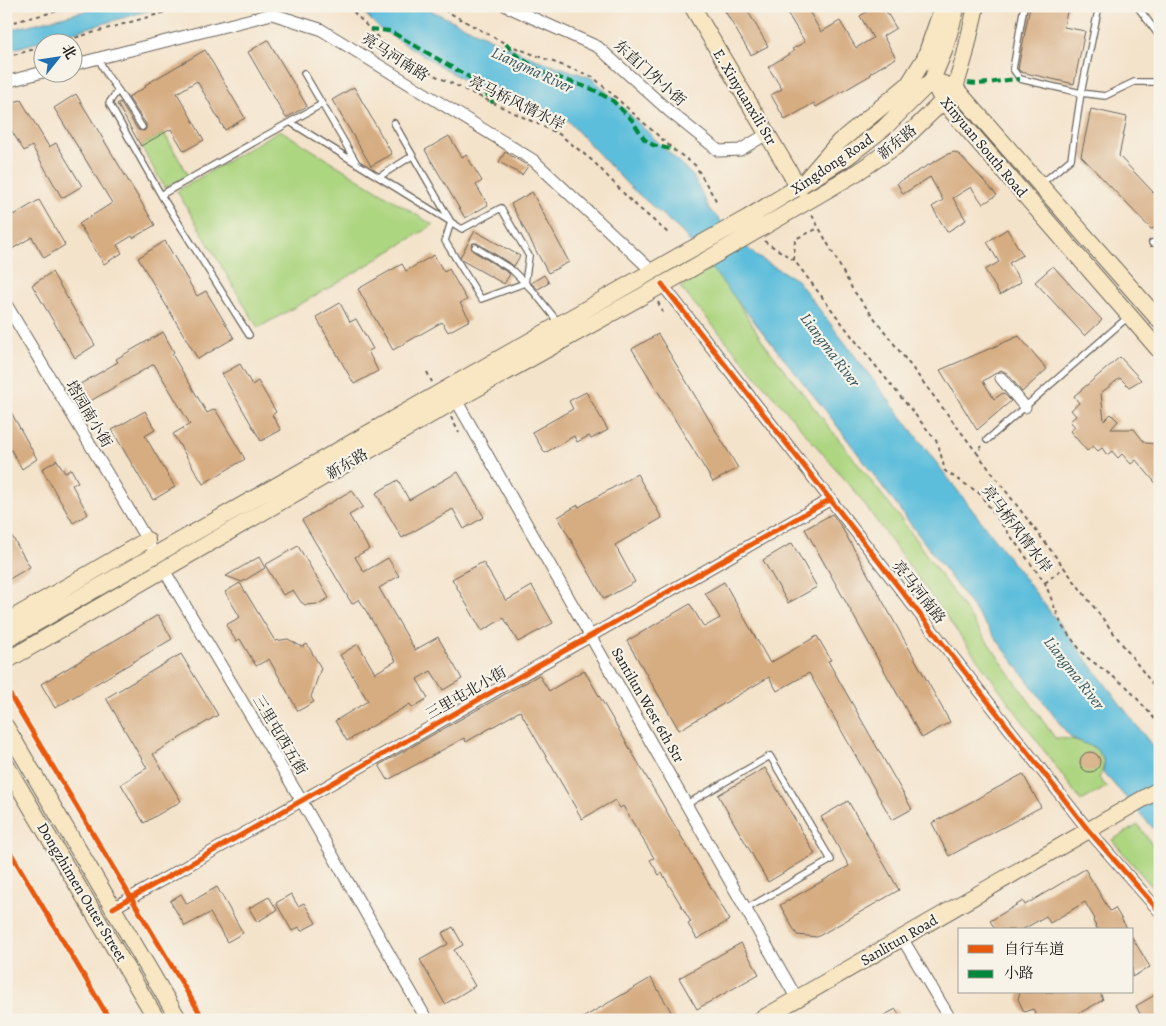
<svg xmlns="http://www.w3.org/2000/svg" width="1166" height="1026" viewBox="0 0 1166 1026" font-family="Alegreya,'Noto Serif SC',serif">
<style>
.green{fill:#add681;stroke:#64794e}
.water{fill:#5dbedb;stroke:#3c6d7c}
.building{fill:#d6ac81}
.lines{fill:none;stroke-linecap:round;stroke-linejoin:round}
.lane-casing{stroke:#686259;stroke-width:8}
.street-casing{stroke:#686259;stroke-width:13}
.secondary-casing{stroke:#686259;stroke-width:18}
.path{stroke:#686259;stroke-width:2;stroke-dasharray:4 4;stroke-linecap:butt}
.lane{stroke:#fff;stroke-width:5.5}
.street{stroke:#fff;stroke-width:11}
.secondary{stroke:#f9e7c3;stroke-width:16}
.secondary-bridge-casing{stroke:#686259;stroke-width:18;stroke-linecap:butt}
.secondary-bridge{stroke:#f9e7c3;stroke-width:16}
.quiet{stroke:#00873e;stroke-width:4;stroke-dasharray:8 4;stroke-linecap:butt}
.cycleway-casing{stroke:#f7f3e8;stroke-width:8}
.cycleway{stroke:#e8590c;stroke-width:5}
.labels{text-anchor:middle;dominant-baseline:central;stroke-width:4.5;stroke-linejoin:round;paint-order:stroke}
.street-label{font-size:15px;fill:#1c1c1c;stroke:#f7f3e8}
.water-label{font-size:16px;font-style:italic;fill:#33555f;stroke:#f7f3e8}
</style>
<rect width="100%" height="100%" fill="#f7f3e8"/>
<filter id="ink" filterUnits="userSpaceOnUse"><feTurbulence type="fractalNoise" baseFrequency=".02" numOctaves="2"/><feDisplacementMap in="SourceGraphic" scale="10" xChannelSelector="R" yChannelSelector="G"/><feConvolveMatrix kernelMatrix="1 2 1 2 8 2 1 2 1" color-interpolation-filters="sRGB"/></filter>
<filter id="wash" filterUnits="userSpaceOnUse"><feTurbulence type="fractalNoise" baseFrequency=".0096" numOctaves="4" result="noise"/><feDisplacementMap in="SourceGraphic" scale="20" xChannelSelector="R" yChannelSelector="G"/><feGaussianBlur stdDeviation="1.12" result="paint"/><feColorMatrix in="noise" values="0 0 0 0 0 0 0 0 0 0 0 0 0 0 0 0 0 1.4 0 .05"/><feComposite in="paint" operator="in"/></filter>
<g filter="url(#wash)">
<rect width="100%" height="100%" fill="#f4e3cb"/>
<path class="green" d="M280 130 433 225 341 281 258 328 177 191Z
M164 133 188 175 165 188 141 146Z
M713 264 766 346 904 523 1055 738C1077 738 1117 747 1099 778L1107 787 1081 801 853 489 680 287Z
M1138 825 1160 855V896L1112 840Z"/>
<path class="water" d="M105 6H165L6 51V31Z
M357 6H427L434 12 532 58 592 78 693 176 710 210 756 256 797 280 1160 756V836L1103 772 1104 764 1102 756 1095 748 1072 738 1063 728 826 411 682 232 628 185 567 120 473 86 380 29Z"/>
<g id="blocks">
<path class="building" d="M722 6H745L768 46 751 55Z
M783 6H806L821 32 840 21 856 48 873 38 860 16 876 6H883L896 28 883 36 896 58 870 73 871 75 816 107 814 103 785 120 771 95 782 89 768 67 794 51 792 49 805 42Z
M1030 6H1068L1064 27 1085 31 1074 84 1021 72 1018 69Z
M268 40 307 106 286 118 248 52Z
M205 50 245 118 225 130 197 81 177 93 204 140 184 151 171 129 141 146 117 104 120 102 138 130 144 131 146 129V124L128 97 146 87 145 85Z
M354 87 392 154 371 166 332 100Z
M76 94 155 225 133 238 132 236 117 245 122 253 104 264 79 224 112 203 54 108Z
M21 100 49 147 56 143 82 186 62 198 32 146 24 151 6 122V104Z
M1091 109 1127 117 1119 156 1154 193H1160V227L1151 229 1081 156Z
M449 136 462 157 466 155 482 181 476 185 488 205 465 218 425 150Z
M505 152 528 166 522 175 499 162Z
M954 152 960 155 997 195 983 204 971 187 953 198 966 220 947 232 932 207 943 200 930 177 903 194 897 183 948 154Z
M532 192 569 262 548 273 511 204Z
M39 200 65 245 44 258 32 237 12 249 6 240V202L14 215Z
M1007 229 1023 255 1009 263 1021 282 1000 295 985 270 999 262 987 242Z
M475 231 520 256 514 266 477 243H473L471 245 473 251 510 274 504 284 463 261 460 257Z
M165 241 197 296 206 291 234 338 198 359 138 258Z
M434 255 444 272 449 269 467 300 460 303 470 320 448 332 442 322 393 350 358 289 402 264 406 271Z
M1053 266 1102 320 1085 336 1035 282Z
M52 272 95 345 75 358 32 285Z
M544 275 549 283 538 289 531 283Z
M340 303 350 322 356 319 373 349 368 351 378 371 354 384 316 317Z
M163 332 174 352 172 354 207 413 215 409 245 459 203 484 173 434 190 424 154 364 87 403 77 386 118 362 116 359Z
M658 334 738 468 713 482 632 349Z
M1019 336 1047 369 1022 392 1007 373 1001 370 983 381 994 399 1003 393 1011 401 977 430 940 370Z
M1120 357 1141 380 1129 387 1120 378 1101 393 1104 421 1111 414 1118 421 1111 429H1134L1145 443 1160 444V488L1136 460 1131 464 1122 454 1118 458 1112 451 1107 455 1102 448 1098 451 1093 446 1087 451 1070 431 1075 427 1070 421 1076 416 1071 410 1079 403 1074 396Z
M240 364 252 385 258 381 276 412 272 415 281 430 261 441 222 374Z
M586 392 608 430 591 439 589 436 577 442 574 436 545 453 532 432 573 409 569 401Z
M6 403 37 459 22 469 6 441Z
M145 411 155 430 145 436 175 487 153 500 112 430Z
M57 460 65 473 71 469 78 482 72 485 88 514 73 523 42 469Z
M458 472 484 517 464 529 453 509 402 538 376 493 398 480 409 500Z
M637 474 662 518 615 545 635 582 604 599 558 517 578 505 579 507Z
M352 490 363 507 349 515 369 549 355 557 364 572 388 558 399 576 379 588 415 650 438 637 462 679 443 690 431 671 417 679 428 698 412 708 410 704 347 741 335 721 368 701 340 655 358 644 375 673 396 661 359 599 352 604 302 520Z
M832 514 841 526 950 722 922 738 805 529Z
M6 526 30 567 6 581Z
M792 543 817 587 788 603 763 560Z
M298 546 329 598 318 604 305 605 301 602 293 590 283 595 265 565Z
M259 557 265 568 242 582 226 576Z
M483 562 506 601 532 586 553 623 518 642 504 618 482 631 452 579Z
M724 582 770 663 817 636 831 660 828 661 912 809 892 820 809 673 777 691 769 677 679 730 627 641 690 604 704 627 720 618 705 593Z
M240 583 275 641 288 639 302 647 307 644 321 668 311 697 314 702 298 711 269 659 256 666 240 639 236 641 226 625 240 617 225 592Z
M158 615 172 639 55 708 41 684Z
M181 654 218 715 153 754 181 801 144 823 121 784 147 768 106 698Z
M584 670 730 920 697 939 688 924 691 922 662 873 659 875 650 860 654 858 623 806 620 808 615 800 582 819 520 711 466 742 464 738 388 780 379 765 539 675 549 691Z
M1080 762a10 10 0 1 1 20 0a10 10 0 1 1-20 0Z
M765 768 815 854 768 882 718 795Z
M1023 774 1041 807 949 856 932 823Z
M848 801 899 890 817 937 797 935 780 905 849 866 821 817Z
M1085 869 1110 911 1115 908 1128 930H1098L1093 921 1095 919 1085 902 1050 923 1046 916 1022 930H996L990 921 1023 901 1025 905Z
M217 887 243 933 227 942 210 913 185 926 170 901 181 894 187 904Z
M291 894 298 906 304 903 316 923 301 931 299 927 292 931 276 903Z
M269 897 277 910 257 922 249 908Z
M453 927 463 945 454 950 475 986 445 1004 420 960 448 944 442 933Z
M1132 937 1150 967 1132 977Z
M741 943 759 974 697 1009 679 978Z
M651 978 676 1020H579Z
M1020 992H1100L1103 1000 1067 1020H1039L1033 1009 1024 1012 1018 999Z
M1160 992V1020H1143L1136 1006Z
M896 1009 902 1020H875Z"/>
</g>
</g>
<g filter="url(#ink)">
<use href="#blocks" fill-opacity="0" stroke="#686259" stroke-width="1"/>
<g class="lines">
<defs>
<path id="lane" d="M1024 6 1013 69 1020 79 1081 93 1071 159 1042 183
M1099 6 1081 93 1105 96 1134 82H1160
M1137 6 1160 37
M98 58 107 75 118 90 109 103 161 195 249 335
M304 73 356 162
M118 90 142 127
M290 122 322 104
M379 177 412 156
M161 195 290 122 451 222 462 229 501 208 529 256 525 283 481 299 445 241 451 222 394 123
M1152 243 1160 241
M475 247 512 270 534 292 558 322
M987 440 1128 317
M687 804 770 756 831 860 746 909"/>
<path id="street" d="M506 6 598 47 669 111 719 151 740 150 767 134
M72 65 272 14 320 29 533 160 652 271
M6 82 43 72
M662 284 1089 831 1160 912
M6 304 150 545
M1001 378 1025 407
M456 400 797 999
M164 570 301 800 427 1020
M113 908 831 499
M902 938 951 1020"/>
<path id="secondary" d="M692 6 799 188 839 142 908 85 925 58 943 6
M932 80 943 101 1160 351
M932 80 955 88 1160 321
M749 217 847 157 884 128 932 80 944 51 957 6
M758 230 856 173 899 144 943 101 955 88 965 55 976 6
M6 622 147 540
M6 640 679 256
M6 661 456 400 689 270
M6 727 179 1020
M6 765 157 1020
M760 1020 1160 789"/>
</defs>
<use href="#lane" class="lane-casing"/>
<use href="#street" class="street-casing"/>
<use href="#secondary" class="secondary-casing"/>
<path class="path" d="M348 6 383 43 436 76 559 134 594 162 631 201 668 233
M437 6 506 44 593 77 674 150 695 165 717 202
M6 24 77 6
M60 42 187 6
M6 57 42 47
M812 215 853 290 977 453
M764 241 794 260 854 339 938 443 945 471 979 493 1045 583 1062 626 1085 656 1127 687 1160 725
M794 260 795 239 819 228
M658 302 663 313
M427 372 432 382
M451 417 459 433
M982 446 977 453 1160 694
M1045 583 1064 567"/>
<use href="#lane" class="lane"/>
<use href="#street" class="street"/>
<use href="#secondary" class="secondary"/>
<defs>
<path id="secondary-bridge" d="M679 256 749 217
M689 270 758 230"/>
</defs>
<use href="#secondary-bridge" class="secondary-bridge-casing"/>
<use href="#secondary-bridge" class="secondary-bridge"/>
<path class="quiet" d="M370 29 390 31 479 83 493 103
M506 44 516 55 542 72 592 89 613 101 632 120 644 139 653 145 674 150
M968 83C986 86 1002 79 1020 79"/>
<defs>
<path id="cycleway" d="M662 284 1089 831 1160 912
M6 688 204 1020
M6 845 110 1020
M113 908 831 499"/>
</defs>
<use href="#cycleway" class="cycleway-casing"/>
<use href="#cycleway" class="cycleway"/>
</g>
</g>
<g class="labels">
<g class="street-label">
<text transform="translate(395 57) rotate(32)">亮马河南路</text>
<text transform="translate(650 73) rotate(42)">东直门外小街</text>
<text transform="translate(745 97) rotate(59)">E. Xinyuanxili Str</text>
<text transform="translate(517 103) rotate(26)">亮马桥风情水岸</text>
<text transform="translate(897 142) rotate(-39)">新东路</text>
<text transform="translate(984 147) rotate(50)">Xinyuan South Road</text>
<text transform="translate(832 164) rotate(-34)">Xingdong Road</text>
<text transform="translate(89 414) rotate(59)">塔园南小街</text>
<text transform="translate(347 464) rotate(-30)">新东路</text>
<text transform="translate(1017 529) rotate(53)">亮马桥风情水岸</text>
<text transform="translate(919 592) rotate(52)">亮马河南路</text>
<text transform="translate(466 693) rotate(-30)">三里屯北小街</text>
<text transform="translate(648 705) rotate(60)">Santilun West 6th Str</text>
<text transform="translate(280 735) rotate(59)">三里屯西五街</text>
<text transform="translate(82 892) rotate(59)">Dongzhimen Outer Street</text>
<text transform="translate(899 940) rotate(-30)">Sanlitun Road</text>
</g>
<g class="water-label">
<text transform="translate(532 70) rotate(25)">Liangma River</text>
<text transform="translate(830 350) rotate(53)">Liangma River</text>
<text transform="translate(1074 673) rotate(52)">Liangma River</text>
</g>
</g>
<rect width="1166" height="1026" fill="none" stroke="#f7f3e8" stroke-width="25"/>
<rect x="958" y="928" width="175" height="65" fill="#f7f3e8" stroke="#9f9d96"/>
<rect x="968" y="945" width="25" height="8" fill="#e8590c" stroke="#9f9d96"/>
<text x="1004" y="954" font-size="15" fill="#1c1c1c">自行车道</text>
<rect x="968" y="970" width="25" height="8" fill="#00873e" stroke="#9f9d96"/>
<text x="1004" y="978" font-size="15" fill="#1c1c1c">小路</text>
<g transform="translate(58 58) rotate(60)"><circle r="24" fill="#f7f3e8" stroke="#9f9d96"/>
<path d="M0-4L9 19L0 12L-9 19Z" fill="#1f6fb2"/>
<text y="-8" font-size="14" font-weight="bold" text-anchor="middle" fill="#1c1c1c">北</text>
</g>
</svg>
